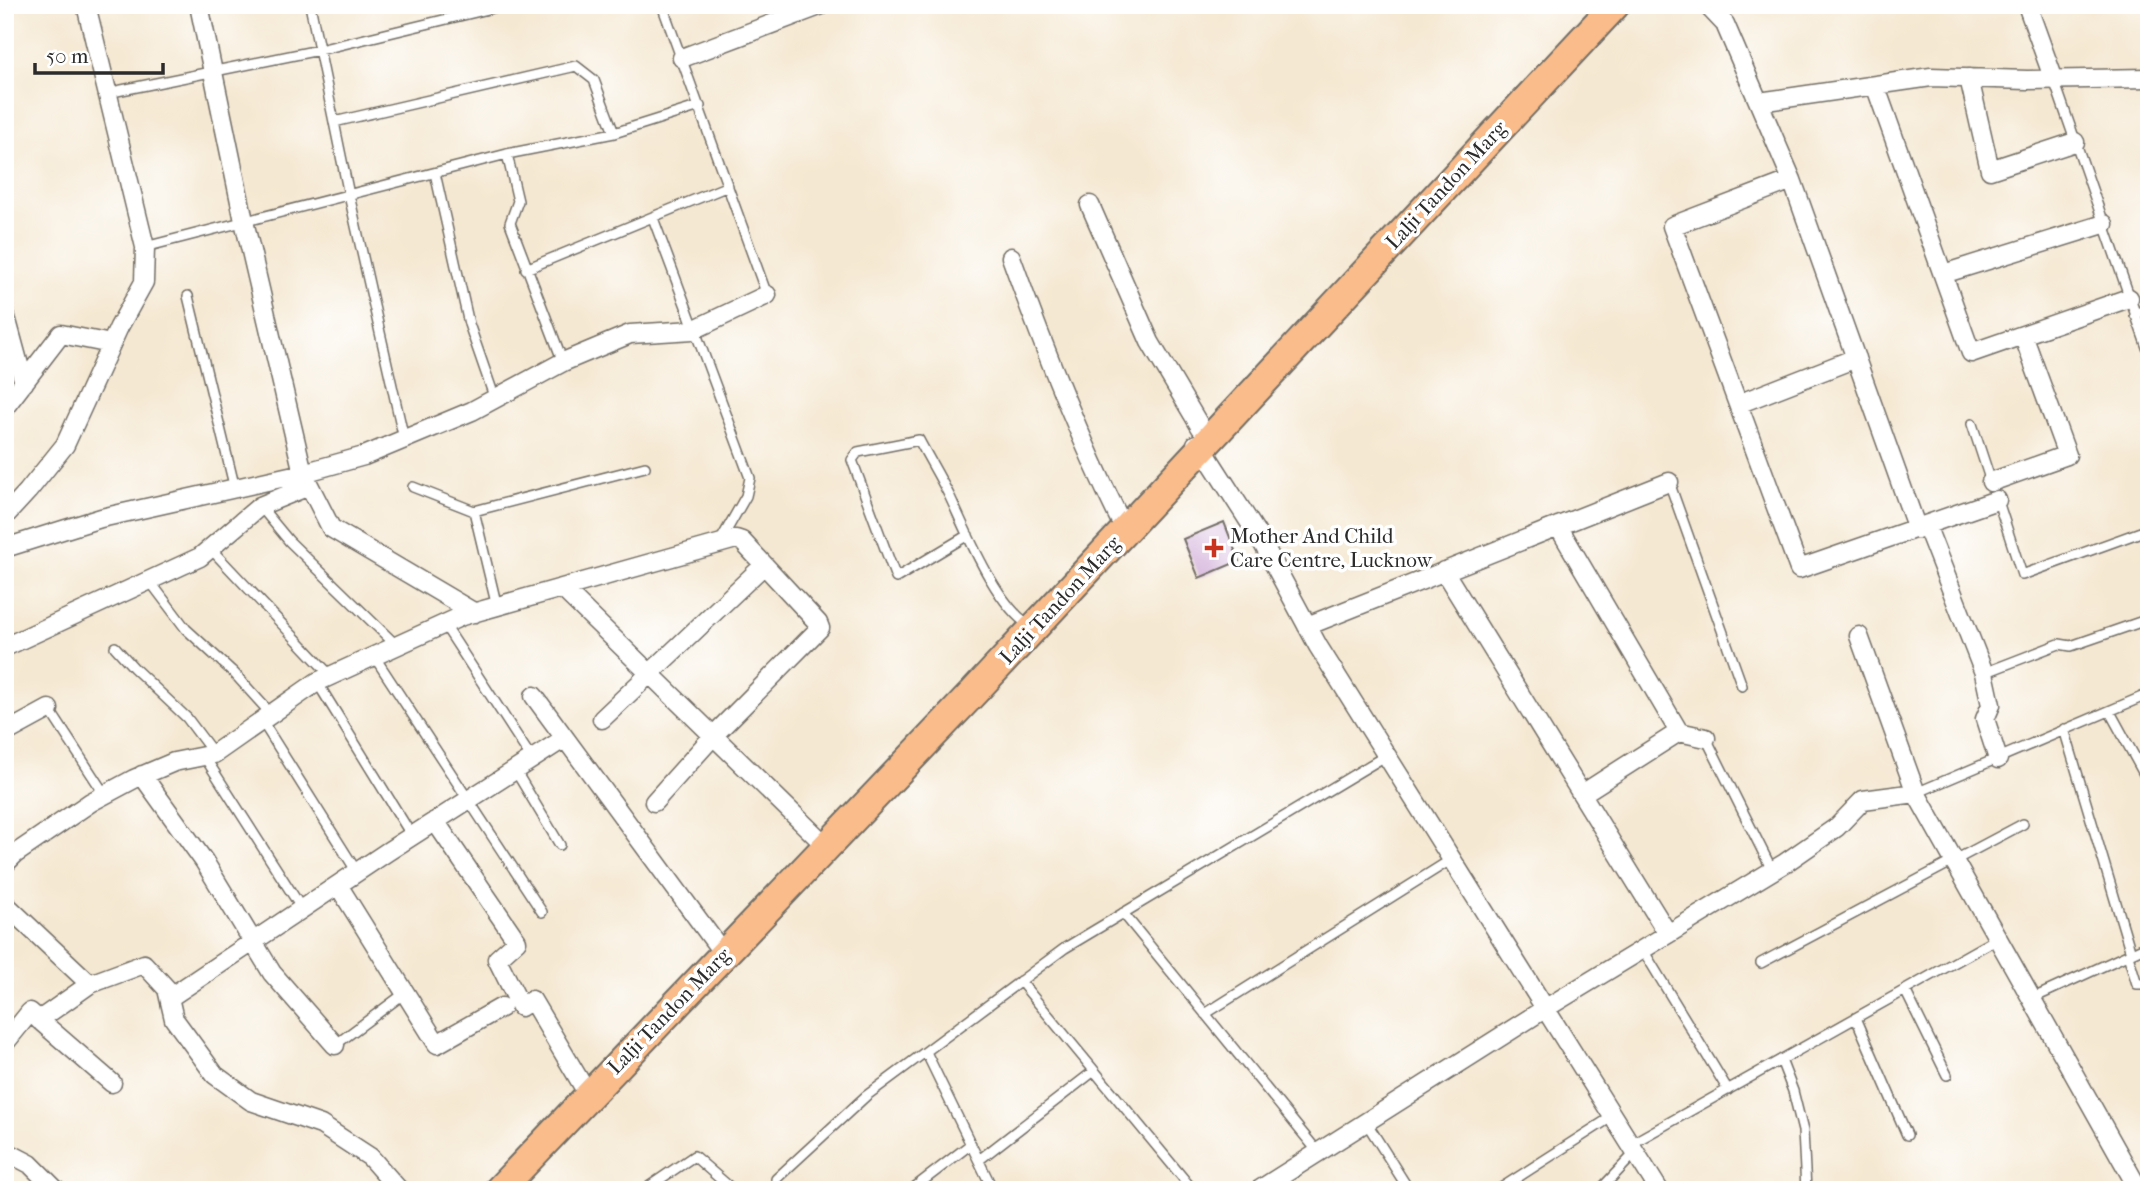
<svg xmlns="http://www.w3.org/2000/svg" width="2154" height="1195" viewBox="0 0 2154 1195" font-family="'IM FELL French Canon',serif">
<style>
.building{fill:#cca4d4}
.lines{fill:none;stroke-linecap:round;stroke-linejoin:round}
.lane-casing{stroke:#726d65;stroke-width:12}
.street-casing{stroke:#726d65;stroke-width:21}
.primary-casing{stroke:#726d65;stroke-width:32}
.lane{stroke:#fff;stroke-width:9}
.street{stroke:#fff;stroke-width:18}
.primary{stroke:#f9bc8a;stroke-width:28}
.poi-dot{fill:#c8321e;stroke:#fff;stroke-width:2.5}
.labels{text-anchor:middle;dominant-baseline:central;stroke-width:7;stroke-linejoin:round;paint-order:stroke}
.street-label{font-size:21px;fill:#2b2b2b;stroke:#fff}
.poi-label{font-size:21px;fill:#2b2b2b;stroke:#fff;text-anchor:start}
</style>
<rect width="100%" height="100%" fill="#fff"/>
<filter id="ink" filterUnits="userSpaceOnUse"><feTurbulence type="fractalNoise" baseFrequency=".0143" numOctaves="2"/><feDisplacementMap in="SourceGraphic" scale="14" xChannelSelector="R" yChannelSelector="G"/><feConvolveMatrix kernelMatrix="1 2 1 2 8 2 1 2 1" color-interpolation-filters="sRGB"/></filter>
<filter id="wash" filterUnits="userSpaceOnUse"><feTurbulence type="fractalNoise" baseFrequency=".00686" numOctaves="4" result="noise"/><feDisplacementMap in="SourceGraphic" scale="28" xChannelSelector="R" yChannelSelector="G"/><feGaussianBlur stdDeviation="1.57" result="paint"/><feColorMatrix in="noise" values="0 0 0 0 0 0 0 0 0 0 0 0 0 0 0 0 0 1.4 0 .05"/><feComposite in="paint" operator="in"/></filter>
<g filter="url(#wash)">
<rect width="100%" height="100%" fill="#f5e8d2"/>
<g id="blocks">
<path class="building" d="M1224 522 1239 561 1199 578 1183 539Z"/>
</g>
</g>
<g filter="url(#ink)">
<use href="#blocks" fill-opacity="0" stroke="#726d65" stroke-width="2"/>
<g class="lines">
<defs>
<path id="lane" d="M310 5 349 195 404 439
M662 5 767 295
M2054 80 2149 353
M107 93 319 50 505 5
M334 122 576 66 594 80 614 133
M507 154 518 201 510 223 563 362
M435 173 469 324 495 399
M653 218 750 478 746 496 721 540
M145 247 507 154 614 133 700 106
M526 269 728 186
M188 296 235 489
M2135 315 2149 307
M1972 424 1992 485
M1669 482 1742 686
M413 487 474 511 497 607
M1997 498 2022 575 2149 529
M260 506 289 541 397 646
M474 511 645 467
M968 535 896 578 852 460 858 452 919 440C929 459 940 477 950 497 967 533 997 608 1032 627
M210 548 331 676
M149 580 186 629 234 673 271 714
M2143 621 2149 631
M444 624 532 759
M115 647 134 668 187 718 214 754
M374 656 542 912
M1984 673 2059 644 2071 646 2149 619
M317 682 412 836
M49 709 105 795
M2110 712 2149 783
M262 721 357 872
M2064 729 2131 953
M1706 738 1772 870
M204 756 302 909
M515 770 560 845
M1916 793 2149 694
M1123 913 1318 1152
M1643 950 1728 1090
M2128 955 2137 984H2146L2149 992
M1761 963 2023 824
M1020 981 1193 1190
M1905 990 1947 1075
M2031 999 2149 945
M1205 1014 1452 859
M1856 1018 1907 1135
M335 1045 405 993
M926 1052 993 1190
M1781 1060 1793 1091 1803 1131 1806 1190
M1366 1122 1409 1190
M1631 1144 1998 938
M979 1160 1094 1071
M776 1179 866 1096 1065 948 1387 755
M644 1190 694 1156 733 1190
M911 1190 971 1144
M1498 1190 1613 1116
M1600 1190 1636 1152"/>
<path id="street" d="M199 5 244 221 303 473 331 528 475 613
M1707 5 1725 24 1792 180 1917 529
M2027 5 2054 80
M682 58 822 5
M1969 78 1990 170 2075 142
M1875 85 1971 353 2129 298
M1759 102 1931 77 2027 80 2149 78
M1792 180 1672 226 1799 569 1997 500
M1090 205 1150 342 1201 428
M1011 257C1043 346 1077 433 1119 518
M1943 274 2104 224
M6 317 24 383
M1738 404 1856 358
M5 407 61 334 111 344
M1196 444 1202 448 1261 540 1318 646 1659 1190
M1991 482 2067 455 2023 335
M5 516 28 491 65 445 119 327 144 282 145 247 86 5
M1926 525 1984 673 1991 705 1985 719 1998 759
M1558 526 1679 732
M5 548 101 518 303 473 364 456 472 411 563 362 630 334 693 330 767 295
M1444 571 1668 934
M563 589 818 838
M1307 626 1669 482
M1859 636 1916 793 2139 1190
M5 647 200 557 260 506 309 486
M534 696 717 945
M602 719 763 566
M5 733 49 709
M142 775 204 861 272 973 335 1045
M1582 794 1679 732 1706 738
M435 821 517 941 497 959 521 1007 532 1000 583 1086
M5 864 15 854 91 802 134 779 174 762 214 754 317 682 462 616 736 539 742 541 818 623 820 628 715 734 654 802
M338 885 437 1044 502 1007
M5 904 90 984
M169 998 387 852 565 738
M39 1020 90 984 144 964 167 989 174 1019 215 1075 251 1101 321 1125 370 1157 399 1190
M5 1043 30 1012 112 1083
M5 1151 30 1164 56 1190
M1259 1190 1546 1008 1785 863 1837 827 1863 800 1916 793"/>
<path id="primary" d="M499 1190 974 692 1615 5"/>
</defs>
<use href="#lane" class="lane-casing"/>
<use href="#street" class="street-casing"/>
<use href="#primary" class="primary-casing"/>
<use href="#lane" class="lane"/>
<use href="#street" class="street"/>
<use href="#primary" class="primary"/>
</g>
</g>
<path class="poi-dot" d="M1210.5 537.5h7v7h7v7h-7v7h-7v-7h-7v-7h7z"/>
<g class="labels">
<g class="street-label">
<text transform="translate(1446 185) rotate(-47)">Lalji Tandon Marg</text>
<text transform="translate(1060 600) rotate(-47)">Lalji Tandon Marg</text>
<text transform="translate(669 1011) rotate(-46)">Lalji Tandon Marg</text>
</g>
<g class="poi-label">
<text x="1230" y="536">Mother And Child<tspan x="1230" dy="24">Care Centre, Lucknow</tspan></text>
</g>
</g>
<rect width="2154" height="1195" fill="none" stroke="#fff" stroke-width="28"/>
<path d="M35 63v10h128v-10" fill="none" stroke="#2b2b2b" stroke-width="3.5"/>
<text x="46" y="63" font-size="21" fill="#2b2b2b" stroke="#ffffff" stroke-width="5" paint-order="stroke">50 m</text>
</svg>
